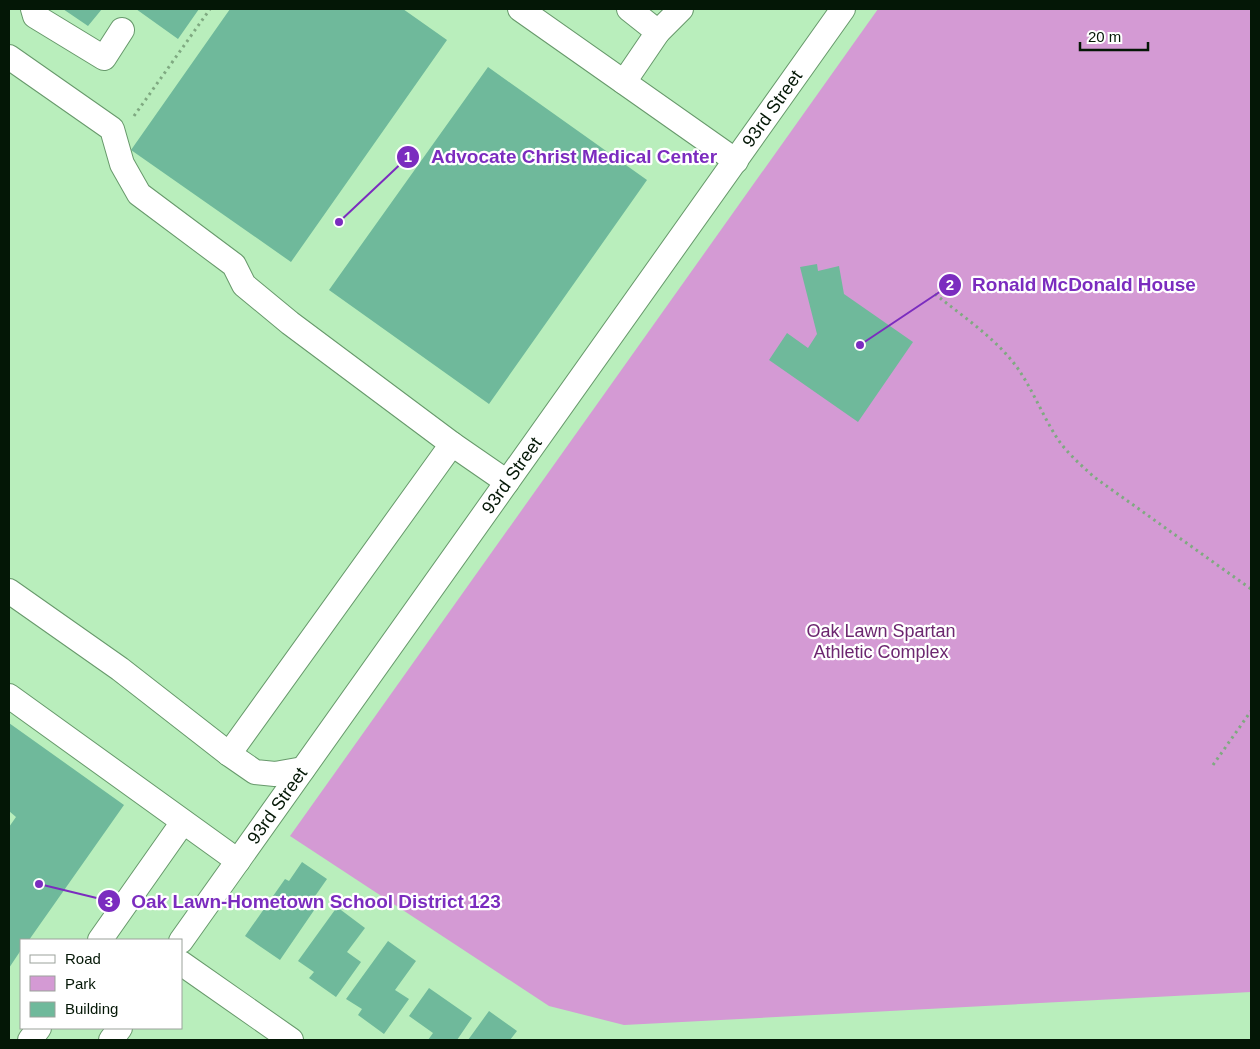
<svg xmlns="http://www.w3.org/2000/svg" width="1260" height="1049" viewBox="0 0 1260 1049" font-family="Arial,sans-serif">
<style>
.green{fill:#d49ad4}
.building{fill:#6fb99b}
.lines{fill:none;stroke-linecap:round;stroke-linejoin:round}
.minor-casing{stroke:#67996b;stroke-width:26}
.path{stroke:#7fa981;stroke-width:3;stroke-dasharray:2.5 4;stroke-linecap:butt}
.minor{stroke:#fff;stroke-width:24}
.labels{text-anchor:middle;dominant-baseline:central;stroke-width:4.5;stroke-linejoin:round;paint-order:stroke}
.street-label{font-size:18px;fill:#041706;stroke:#fff}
.park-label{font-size:18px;fill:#6c266f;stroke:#fff}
.leader{fill:none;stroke:#7b2cbf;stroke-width:2}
.callout-dot{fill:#7b2cbf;stroke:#fff;stroke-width:2}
.mark-label{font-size:15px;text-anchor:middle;font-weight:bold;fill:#fff}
.callout-label{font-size:19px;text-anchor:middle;font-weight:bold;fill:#7b2cbf;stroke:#fff;stroke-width:4.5;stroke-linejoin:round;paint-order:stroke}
</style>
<rect width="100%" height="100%" fill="#b9eebc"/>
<path class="green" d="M878 9H1251V992L624 1025 549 1006 290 836Z"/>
<path class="building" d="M63 9H102L88 26Z
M136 9H199L178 39Z
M230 9H403L447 40 291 262 131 150Z
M488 67 647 180 489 404 329 290Z
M817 264 818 271 839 266 844 294 913 342 858 422 769 360 787 333 808 348 817 334 800 267Z
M9 723 124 805 29 940H21V950L9 968V827L16 817 9 811Z
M302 862 327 879 313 899 319 903 280 960 245 936 285 879 289 881Z
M337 907 365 928 347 952 361 962 336 997 309 978 314 972 298 961Z
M388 941 416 961 395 990 409 999 384 1034 358 1015 362 1009 346 999Z
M429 988 472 1018 457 1040H428L433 1033 409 1016Z
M489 1011 517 1031 510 1040H468Z"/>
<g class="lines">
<defs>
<g id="minor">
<path d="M33 9 35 16 104 58 122 30"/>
<path d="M520 9 736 161"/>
<path d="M629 9 658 32"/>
<path d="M9 57 112 129 122 164 139 194 234 265 244 285 290 323 452 444 229 754"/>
<path d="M624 82 658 32 681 9"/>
<path d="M452 444 507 482"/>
<path d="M9 591 120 669 229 754 255 772 275 774 303 769"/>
<path d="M9 696 238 861"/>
<path d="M100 940 183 822"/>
<path id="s1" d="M181 941 843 9"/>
<path d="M181 963 291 1040"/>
<path d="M30 1040 39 1028"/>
<path d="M111 1040 120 1028"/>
</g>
</defs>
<use href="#minor" class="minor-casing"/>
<path class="path" d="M134 116 210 9
M935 294C961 315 991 335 1013 362 1031 385 1041 413 1057 438 1067 453 1081 465 1094 477L1251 589
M1213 765 1251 711"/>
<use href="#minor" class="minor"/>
</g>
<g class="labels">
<g class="street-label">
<text stroke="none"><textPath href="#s1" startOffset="1021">93rd Street</textPath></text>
<text stroke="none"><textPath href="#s1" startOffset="571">93rd Street</textPath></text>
<text stroke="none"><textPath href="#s1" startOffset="166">93rd Street</textPath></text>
</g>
<g class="park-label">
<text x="881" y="631">Oak Lawn Spartan<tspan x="881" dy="21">Athletic Complex</tspan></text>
</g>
</g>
<path class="leader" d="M339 222L408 157M860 345L950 285M39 884L109 901"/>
<g class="callout-dot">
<circle cx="339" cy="222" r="5"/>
<circle cx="860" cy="345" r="5"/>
<circle cx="39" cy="884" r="5"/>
<circle cx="408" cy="157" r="12"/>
<circle cx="950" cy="285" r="12"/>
<circle cx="109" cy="901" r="12"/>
</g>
<g class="mark-label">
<text x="408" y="162">1</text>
<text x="950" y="290">2</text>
<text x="109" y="907">3</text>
</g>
<g class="callout-label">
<text x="574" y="163">Advocate Christ Medical Center</text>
<text x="1084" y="291">Ronald McDonald House</text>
<text x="316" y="908">Oak Lawn-Hometown School District 123</text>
</g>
<rect width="1260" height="1049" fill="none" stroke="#041706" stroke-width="20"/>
<rect x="20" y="939" width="162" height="90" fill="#ffffff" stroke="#9ba29b"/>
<rect x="30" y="955" width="25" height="8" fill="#ffffff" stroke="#9ba29b"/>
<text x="65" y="964" font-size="15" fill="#041706">Road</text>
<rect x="30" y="976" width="25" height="15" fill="#d49ad4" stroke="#9ba29b"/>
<text x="65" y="989" font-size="15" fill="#041706">Park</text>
<rect x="30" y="1002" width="25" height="15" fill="#6fb99b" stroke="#9ba29b"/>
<text x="65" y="1014" font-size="15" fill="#041706">Building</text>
<path d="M1080 42v8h68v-8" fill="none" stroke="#041706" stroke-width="2.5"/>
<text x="1088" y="42" font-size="15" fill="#041706" stroke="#ffffff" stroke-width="4" paint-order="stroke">20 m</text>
</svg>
